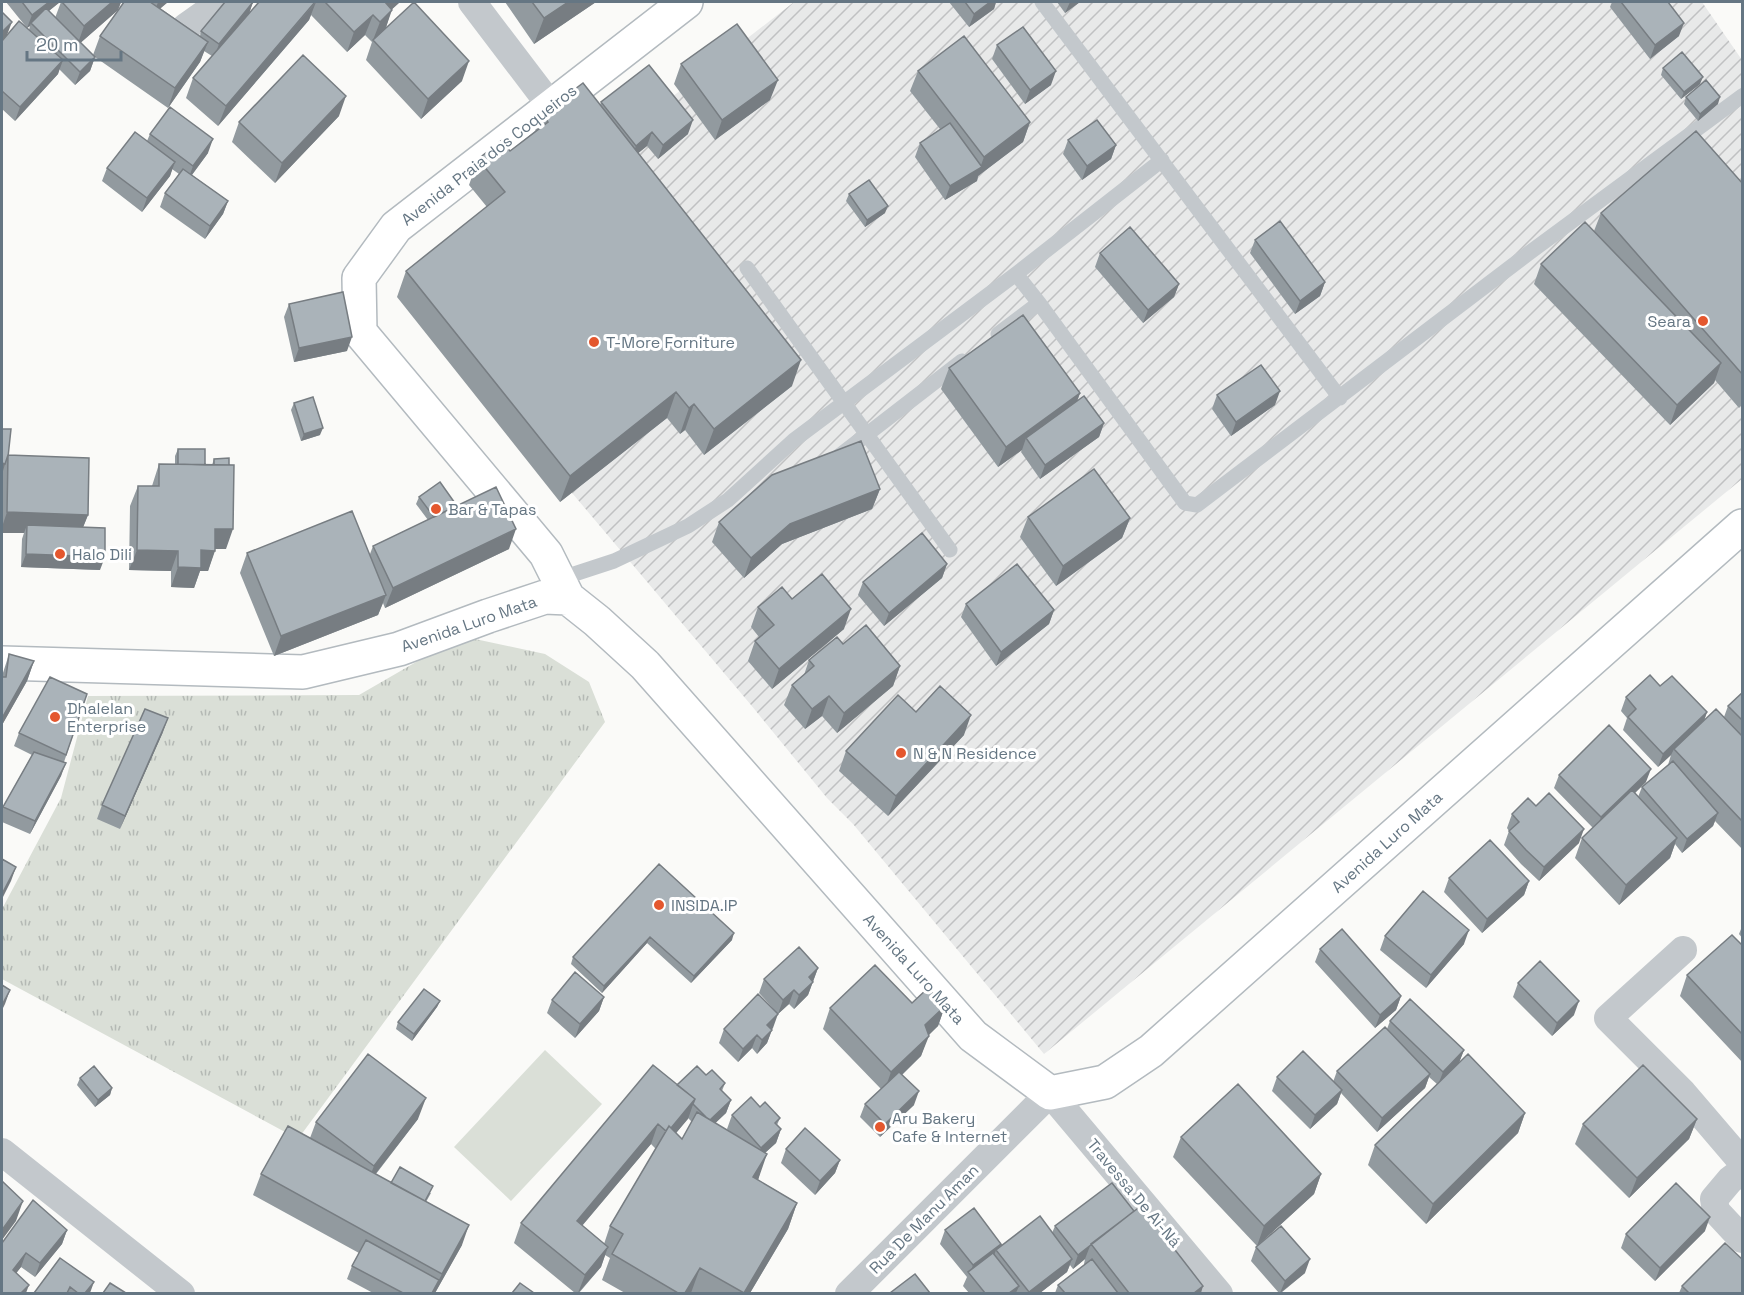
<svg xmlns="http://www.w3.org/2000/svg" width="1744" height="1295" viewBox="0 0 1744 1295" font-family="'Space Grotesk',sans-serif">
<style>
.industrial{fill:url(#industrial-furrows)}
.grass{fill:url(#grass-tufts)}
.garden{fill:#dadfd7}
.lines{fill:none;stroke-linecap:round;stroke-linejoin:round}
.secondary-casing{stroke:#b3babf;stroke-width:36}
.lane{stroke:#c3c8cc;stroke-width:15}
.street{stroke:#c3c8cc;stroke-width:28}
.secondary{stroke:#fff;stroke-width:33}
.wall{fill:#929a9f;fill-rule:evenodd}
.shaded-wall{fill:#777d82}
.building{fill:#aab3b9;stroke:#777d82;stroke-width:1.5}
.poi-dot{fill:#e4572e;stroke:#fff;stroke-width:2}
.labels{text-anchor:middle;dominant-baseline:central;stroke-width:6;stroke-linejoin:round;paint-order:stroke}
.street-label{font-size:16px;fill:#657683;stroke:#fff}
.poi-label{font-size:16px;fill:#657683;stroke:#fff;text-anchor:start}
</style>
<defs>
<pattern id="industrial-furrows" width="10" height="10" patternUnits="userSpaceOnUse" patternTransform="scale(1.5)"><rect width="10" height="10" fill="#e8e9e9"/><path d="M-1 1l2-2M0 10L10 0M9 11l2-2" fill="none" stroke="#c0c1c2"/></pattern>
<pattern id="grass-tufts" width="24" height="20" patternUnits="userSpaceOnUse" patternTransform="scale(1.5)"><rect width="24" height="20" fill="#dadfd7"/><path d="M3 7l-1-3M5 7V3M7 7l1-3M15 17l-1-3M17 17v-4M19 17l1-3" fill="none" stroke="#b4b9b4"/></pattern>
</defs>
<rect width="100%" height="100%" fill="#fafaf8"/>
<path class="industrial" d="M794 2H1702L1742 60V479L1044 1054 853 824 827 798 751 705 410 301Z"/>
<path class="grass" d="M461 636 545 654 589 682 605 722 298 1139 2 979V909L61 798 88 696 359 695Z"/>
<path class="garden" d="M545 1050 602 1104 511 1201 454 1147Z"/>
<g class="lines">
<defs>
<path id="secondary" d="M568 598 546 554 360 332 359 278 396 227 686 2
M2 663 303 672 399 649 488 616 545 597 568 598 597 621 645 665 973 1036 1050 1093 1105 1082 1151 1051 1742 526"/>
</defs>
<use href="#secondary" class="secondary-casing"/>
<path class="lane" d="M1042 2 1340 398
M747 268 950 550
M1016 274 1039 303 1185 503 1197 505 1529 253 1742 96
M998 334 1039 303
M839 456 962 361
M559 579 614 561 688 526 728 500 794 440 1016 274 1162 160"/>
<path class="street" d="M472 2 551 106
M186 27 221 2
M1683 950 1608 1018 1683 1093 1742 1162
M2 1152 181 1294
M1742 1171 1730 1180 1714 1199 1716 1211 1742 1239
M849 1294 1050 1093 1219 1294"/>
<use href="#secondary" class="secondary"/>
</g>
<path class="wall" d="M6 2H60L49 11 55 18 61 2H121L118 10 80 43 93 55 100 36 124 2H168L160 8 200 36 201 31 225 2H253L249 13 259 2H400L391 10 386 28 462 81 421 119 366 60 372 42 365 35 347 52 311 15 309 20 218 126 186 98 193 78 212 56 204 51 200 62 168 108 95 57 90 71 75 85 59 69 58 74 15 121 2 109V12L7 35 29 30 30 26 27 28Z
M505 2H596L534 44Z
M949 2H996L994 9 969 27Z
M1057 2H1080L1065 13Z
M1612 2H1668L1679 36 1650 59 1610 7Z
M997 45 1051 85 1025 104 992 59Z
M681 64 770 100 715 140 674 84Z
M1663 68 1700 84 1681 99 1661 75Z
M918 71 1030 122 1023 142 978 176 977 181 945 200 915 157 920 143 940 129 910 91Z
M1686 97 1718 104 1698 121 1684 104Z
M601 102 688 134 658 159 647 146 638 153 792 386 704 455 685 430 680 434 667 418 560 502 397 297 406 271 487 207 469 185 478 159 510 151 535 131 542 114 600 105Z
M339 116 275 183 232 142 239 122Z
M150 134 208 153 192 175 228 201 223 214 205 239 160 207 165 193 179 174 172 169 170 176 142 212 102 181 107 168 147 141Z
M1068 140 1116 145 1111 159 1082 180 1063 154Z
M1743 184V404L1739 408 1715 380 1714 383 1670 425 1534 284 1541 264 1594 231 1601 213Z
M849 194 885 213 865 227 846 201Z
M1255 240 1325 282 1320 296 1295 314 1250 253Z
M1100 253 1179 284 1174 297 1143 323 1095 267Z
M289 304 347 351 294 362 284 317Z
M949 368 1080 393 1077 401 1104 423 1099 437 1040 479 1021 452 1022 450 998 467 941 389Z
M1217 395 1275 405 1231 436 1212 409Z
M294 403 320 435 301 441 291 410Z
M2 429 9 455 88 515 83 527 100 570 21 567 22 539 24 533H2V474L3 471H2Z
M178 449 205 465H212L214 459 226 549H215L208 571H200L194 588 171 587V571L129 570 130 506 138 486H152L159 464H175V456Z
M880 489 872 509 782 544 744 578 712 542 719 522Z
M419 497 457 506 509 549 385 608 383 603 378 615 274 656 240 573 247 553 370 554 373 546 428 520 416 504Z
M1028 517 1130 518 1122 538 1056 586 1020 537Z
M947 564 942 578 884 626 858 595 863 582Z
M792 599 844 629 772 689 748 661 755 641 759 637 751 627 758 607Z
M966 604 1054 610 1049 624 996 666 961 617Z
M843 644 900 666 893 686 837 733 822 716 805 729 784 705 792 685 804 675 809 660Z
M9 654 34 661 27 681 2 725V676Z
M1660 686 1707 712 1704 721 1724 717 1728 706 1743 692V850L1715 821 1713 826 1682 853 1675 844 1670 858 1619 905 1575 858 1582 838 1593 828 1554 788 1559 775 1646 782 1635 793 1638 797 1642 787 1668 765 1671 755 1658 767 1623 730 1627 718 1621 711 1626 697Z
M87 694 64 762 61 776 30 834 2 822V812L3 807 32 755 14 746 19 733Z
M916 712 964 735 888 816 839 771 846 751Z
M163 732 120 829 97 819 102 805Z
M1512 814 1579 843 1539 881 1521 864 1504 845 1509 831 1507 828Z
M659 864 732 940 691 983 647 943 602 993 571 964 573 957Z
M1449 878 1529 881 1524 895 1482 933 1444 892Z
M1743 924V939L1739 934Z
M1385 936 1464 944 1426 988 1380 950Z
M1743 946V1063L1680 996 1687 975Z
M1320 949 1401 996 1396 1010 1375 1028 1315 962Z
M818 968 808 995 794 1009 789 1004 778 1014 759 993 764 979Z
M1518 983 1574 1015 1552 1036 1513 997Z
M604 997 599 1011 575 1038 547 1013 552 1000Z
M440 1001 437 1007 412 1041 396 1029 398 1022Z
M912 1003 945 1006 938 1026 928 1035 921 1056 902 1075 914 1105 880 1137 860 1117 865 1104 881 1089 823 1029 830 1008Z
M1390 1021 1464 1050 1459 1062 1525 1113 1518 1133 1426 1224 1368 1165 1375 1145 1437 1084 1429 1077 1425 1088 1377 1132 1341 1093 1337 1104 1310 1129 1272 1091 1277 1077 1333 1082 1337 1071 1387 1029Z
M773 1028 772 1029 767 1043 757 1054 752 1048 738 1062 719 1043 724 1029Z
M706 1075 725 1083 722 1091 731 1100 726 1113 715 1123 728 1131 727 1129 732 1115 760 1107 780 1118 777 1125 781 1129 776 1143 765 1153 758 1180 797 1203 788 1229 750 1293H625L602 1280 610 1258 605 1255 601 1267 579 1293H575L514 1243 521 1223 677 1085ZM688 1118 692 1122 682 1139 676 1133ZM651 1144 656 1149 610 1226 604 1244 582 1226Z
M80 1078 112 1088 110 1095 95 1107 77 1085Z
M418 1119 376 1174 391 1183 431 1193 426 1202 462 1245 435 1293H373L347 1279 352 1266 359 1253 253 1195 261 1174 310 1138 316 1122Z
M1697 1119 1689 1139 1629 1198 1575 1144 1583 1124Z
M1181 1137 1321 1174 1314 1194 1257 1246 1173 1157Z
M786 1149 840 1160 835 1173 815 1195 781 1163Z
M1134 1211 1201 1293H1055L1058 1285 1084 1265V1264L1085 1259 1073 1269 1070 1265 1067 1272 1040 1293H969L963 1286 967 1277 940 1244 945 1230 1001 1244 1000 1246 1052 1233 1055 1226Z
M67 1230 62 1244 35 1277 21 1267 16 1273 2 1243Z
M1705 1231 1655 1281 1621 1248 1626 1234Z
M1256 1247 1305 1273 1281 1293H1279L1251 1261Z
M60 1258 90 1293H34Z
M1682 1286 1743 1293H1679Z"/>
<path class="shaded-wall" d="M49 2H60L32 24 31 23 30 26 27 28 32 15Z
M112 2H121L118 10 77 46 84 26Z
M158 2H168L154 14Z
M253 2 249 14 214 58 219 44Z
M316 2 309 20 218 126 226 106Z
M386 2H400L379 21Z
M568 2H596L534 44 544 18Z
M990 2H996L994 9 969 27 974 14Z
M1070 2H1080L1065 13Z
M392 10 385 30 373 40 380 22Z
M373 15 365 35 347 52 354 32Z
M12 22 7 35 2 41V32Z
M1684 23 1679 36 1650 59 1655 45Z
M208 42 200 62 168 108 175 88Z
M95 57 90 71 75 85 80 72Z
M63 60 58 74 15 121 20 107Z
M469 61 462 81 421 119 428 99Z
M1056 71 1051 85 1025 104 1030 90Z
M1703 77 1700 84 1681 99 1684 92Z
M778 80 770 100 715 140 722 120Z
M346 96 339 116 275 183 282 163Z
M1720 97 1718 104 1698 121 1700 114Z
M693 120 688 134 658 159 663 145Z
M1030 122 1023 142 978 176 977 181 945 200 950 186 980 168 984 157Z
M652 132 647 146 631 159 636 146Z
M213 139 208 153 188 180 193 166Z
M1116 145 1111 159 1082 180 1087 166Z
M175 162 170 176 142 212 147 198Z
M228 201 223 214 205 239 210 226Z
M888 206 885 213 865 227 867 220Z
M1325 282 1320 296 1295 314 1300 301Z
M1179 284 1174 297 1143 323 1148 310Z
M352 337 347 351 294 362 299 348Z
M801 360 792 386 704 455 714 429Z
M1721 363 1714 383 1670 425 1677 405Z
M1280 391 1275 405 1231 436 1236 422Z
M676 392 667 418 560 502 570 476Z
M1080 393 1073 413 1026 438 1022 450 998 467 1006 447Z
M694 404 685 430 680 434 689 408Z
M1104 423 1099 437 1040 479 1045 465Z
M323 428 320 435 301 441 304 434Z
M2 463 5 464 3 471H2Z
M880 489 872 509 782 544 744 578 751 558 790 524Z
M7 512 88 515 80 535 27 525 24 533H2V527Z
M1130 518 1122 538 1056 586 1063 566Z
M215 529H233L226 549H208Z
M516 529 509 549 385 608 393 588Z
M137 550 178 551 171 571 129 570Z
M201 550 215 551 208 571H200L194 588 171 587 178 567Z
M26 554 105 557 100 570 21 567Z
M947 564 942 578 884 626 889 613Z
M386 595 378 615 274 656 281 636Z
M851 609 844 629 772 689 779 669Z
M1054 610 1049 624 996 666 1001 652Z
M34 661 27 681 2 725V718Z
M900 666 893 686 837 733 844 713Z
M829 696 822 716 805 729 812 709Z
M1707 712 1702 726 1674 749 1671 755 1658 767 1663 754Z
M971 715 964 735 888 816 896 796Z
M168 718 163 732 120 829 125 816Z
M66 763 61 776 30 834 35 821Z
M1651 769 1646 782 1596 831 1601 817Z
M1718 813 1713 826 1682 853 1687 839Z
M1584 829 1579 843 1539 881 1544 867Z
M1677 838 1670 858 1619 905 1626 885Z
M16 867 11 881 2 899 3 892Z
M1529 881 1524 895 1482 933 1487 919Z
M1469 930 1464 944 1426 988 1431 975Z
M734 933 732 940 691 983 694 976Z
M650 937 647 943 602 993 604 986Z
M818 968 808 995 794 1009 799 995 809 977Z
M10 990 5 1004 2 1010V1005Z
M794 990 789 1004 778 1014 783 1000Z
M1401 996 1396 1010 1375 1028 1380 1015Z
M604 997 599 1011 575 1038 580 1024Z
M440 1001 437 1007 412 1041 414 1034Z
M1579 1001 1574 1015 1552 1036 1557 1023Z
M945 1006 938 1026 918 1046 925 1025Z
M778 1014 773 1028 762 1038 767 1025Z
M772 1030 767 1043 757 1054 762 1040Z
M757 1035 752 1048 738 1062 743 1049Z
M929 1036 921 1056 884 1092 891 1072Z
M1464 1050 1459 1063 1438 1085 1443 1072Z
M1430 1074 1425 1088 1377 1132 1382 1118Z
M112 1088 110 1095 95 1107 98 1100Z
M1342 1090 1337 1104 1310 1129 1315 1115Z
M919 1091 914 1105 880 1137 885 1124Z
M426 1098 418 1119 366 1186 374 1166Z
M695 1099 688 1119 660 1152 667 1132Z
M731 1100 726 1113 704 1134 709 1121Z
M1525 1113 1518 1133 1426 1224 1433 1204Z
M1697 1119 1689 1139 1629 1198 1637 1178Z
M658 1124 651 1144 569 1241 577 1221Z
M781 1129 776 1143 756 1161 761 1148Z
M767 1154 758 1180 753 1177Z
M840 1160 835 1173 815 1195 820 1181Z
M1321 1174 1314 1194 1257 1246 1264 1226Z
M23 1201 16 1221 2 1240V1230Z
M797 1203 788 1229 750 1293H744Z
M1710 1217 1705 1231 1655 1281 1660 1268Z
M469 1225 462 1245 435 1293H432L442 1274Z
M67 1230 62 1244 35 1277 40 1263Z
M1001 1244 998 1253 996 1250 992 1261 970 1274 973 1265Z
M1090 1246 1085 1259 1073 1269 1078 1255Z
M608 1247 601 1267 578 1293 585 1275Z
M26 1253 21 1267 8 1284 13 1270Z
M1072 1259 1067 1272 1040 1293H1028L1029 1292Z
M1310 1259 1305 1273 1280 1293 1285 1281Z
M700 1268 691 1293H685Z
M94 1282 90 1293H85Z
M29 1285 26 1293H21Z
M1019 1286 1016 1293H1009Z
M1203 1286 1201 1293H1194Z"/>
<path class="building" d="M22 2H49L32 15Z
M62 2H112L84 26Z
M124 2H150L208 42 175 88 100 36Z
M225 2H253L219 44 201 31Z
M259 2H315L226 106 193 78Z
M325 2H386H385L392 10 380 22 373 15 354 32Z
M414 2 469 61 428 99 373 40Z
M532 2H568L544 18Z
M965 2H990L974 14Z
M1621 2H1668L1684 23 1655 45Z
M46 8 95 57 80 72 31 23Z
M2 12 12 22 2 32Z
M19 21 63 60 20 107 2 91V41Z
M737 24 778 80 722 120 681 64Z
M1023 27 1056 71 1030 90 997 45Z
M964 36 1030 122 984 157 918 71Z
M1682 52 1703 77 1684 92 1663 68Z
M303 55 346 96 282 163 239 122Z
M649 65 693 120 663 145 652 132 636 146 601 102Z
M1706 80 1720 97 1700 114 1686 97Z
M583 83 801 360 714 429 694 404 689 408 676 392 570 476 406 271 505 192 478 159 502 140 510 151 548 122 542 114Z
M170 107 213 139 193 166 150 134Z
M1097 120 1116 145 1087 166 1068 140Z
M950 123 982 167 950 186 920 143Z
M1696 131 1743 184V375L1601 213Z
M135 132 175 162 147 198 107 168Z
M183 169 228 201 210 226 165 193Z
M869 180 888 206 867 220 849 194Z
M1280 221 1325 282 1300 301 1255 240Z
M1585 222 1721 363 1677 405 1541 264Z
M1130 227 1179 284 1148 310 1100 253Z
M343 292 352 337 299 348 289 304Z
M1023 315 1080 393 1006 447 949 368Z
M1261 365 1280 391 1236 422 1217 395Z
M1084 396 1104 423 1045 465 1026 438Z
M313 397 323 428 304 434 294 403Z
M2 429H11L8 457V455L5 464 2 463Z
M861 441 880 489 790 524 751 558 719 522 772 475Z
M178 449H205V465L178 464Z
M8 455 89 458 88 515 7 512Z
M229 458V465H214V459Z
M159 464 234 465 233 529H215V551L201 550V568L178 567V551L137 550 138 486H159Z
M1094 469 1130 518 1063 566 1028 517Z
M440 482 457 506 434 517 419 497Z
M496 487 516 529 393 588 373 546Z
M352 511 386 595 281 636 247 553Z
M27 525 105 528V557L26 554Z
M922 533 947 564 889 613 863 582Z
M1017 564 1054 610 1001 652 966 604Z
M822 574 851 609 779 669 755 641 774 625 758 607 782 587 792 599Z
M866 625 900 666 844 713 829 696 812 709 792 685 814 666 809 660 837 637 843 644Z
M9 654 34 661 2 718V677H6Z
M1650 675 1660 686 1672 676 1707 712 1663 754 1628 717 1636 709 1626 697Z
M50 677 87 694 66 755 19 733Z
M940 686 971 715 896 796 846 751 898 695 916 712Z
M1743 692V721L1728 706Z
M145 709 168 718 125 816 102 805Z
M1716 709 1743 737V822L1674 749Z
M1609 725 1651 769 1601 817 1559 775Z
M34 752 66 763 35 821 3 807Z
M1673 761 1718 813 1687 839 1642 787Z
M1632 790 1677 838 1626 885 1582 838Z
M1549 793 1584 829 1544 867 1526 850 1509 831 1519 822 1512 814 1528 798 1536 806Z
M1490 840 1529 881 1487 919 1449 878Z
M2 859 16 867 3 892 2 891Z
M659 864 734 933 694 976 650 937 604 986 573 957Z
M1423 891 1469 930 1431 975 1385 936Z
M1342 929 1401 996 1380 1015 1320 949Z
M1732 935 1743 946V1035L1687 975Z
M799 947 818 968 809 977 813 982 799 995 794 990 783 1000 764 979Z
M1540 961 1579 1001 1557 1023 1518 983Z
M875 965 912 1003 928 988 945 1006 925 1025 929 1036 891 1072 830 1008Z
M575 972 604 997 580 1024 552 1000Z
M2 985 10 990 2 1005Z
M424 989 440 1001 414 1034 398 1022Z
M758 994 778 1014 767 1025 772 1030 762 1040 757 1035 743 1049 724 1029Z
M1410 999 1464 1050 1443 1072 1390 1021Z
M1385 1027 1430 1074 1382 1118 1337 1071Z
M1303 1051 1342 1090 1315 1115 1277 1077Z
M368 1054 426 1098 374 1166 316 1122Z
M1468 1054 1525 1113 1433 1204 1375 1145Z
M653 1065 695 1099 671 1128 669 1126 666 1131 658 1124 577 1221 608 1247 585 1275 521 1223Z
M1643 1065 1697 1119 1637 1178 1583 1124Z
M94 1066 112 1088 98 1100 80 1078Z
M697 1066 706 1075 712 1070 725 1083 720 1089 731 1100 710 1120 706 1117 693 1104 695 1099 677 1085Z
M899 1072 919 1091 885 1124 865 1104Z
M1238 1084 1321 1174 1264 1226 1181 1137Z
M751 1097 760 1107 765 1102 780 1118 775 1123 781 1129 761 1148 732 1115Z
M697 1112 767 1154 753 1177 797 1203 744 1293 700 1268 685 1293H678L612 1254 623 1234 610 1226 669 1126 682 1139Z
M288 1126 469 1225 442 1274 261 1174Z
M805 1128 840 1160 820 1181 786 1149Z
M400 1167 433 1186 425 1201 391 1183Z
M2 1181 23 1201 2 1230Z
M1112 1183 1134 1211 1078 1255 1055 1226Z
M1676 1183 1710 1217 1660 1268 1626 1234Z
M33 1200 67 1230 40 1263 26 1253 13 1270 29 1285 21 1293H2V1243Z
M1141 1206 1203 1286 1194 1293H1129L1091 1244Z
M974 1208 1001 1244 973 1265 945 1230Z
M1040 1216 1072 1259 1029 1292 996 1250Z
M1281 1226 1310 1259 1285 1281 1256 1247Z
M366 1240 439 1280 432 1293H403L352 1266Z
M1725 1243 1743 1260V1293H1689L1682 1286Z
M993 1253 1019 1286 1009 1293H985L968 1272Z
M60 1258 94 1282 85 1293H78L70 1287 67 1293H34Z
M1092 1259 1118 1293H1065L1058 1285Z
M915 1274 930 1293H890Z
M110 1283 126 1293H103Z
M520 1283 534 1293H512Z"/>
<g class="poi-dot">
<circle cx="1703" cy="321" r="6"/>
<circle cx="594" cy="342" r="6"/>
<circle cx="436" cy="509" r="6"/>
<circle cx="60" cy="554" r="6"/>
<circle cx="55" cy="717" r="6"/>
<circle cx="901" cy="753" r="6"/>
<circle cx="659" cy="905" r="6"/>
<circle cx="880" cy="1127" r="6"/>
</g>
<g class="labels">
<g class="street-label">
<text transform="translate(489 155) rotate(-38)">Avenida Praia dos Coqueiros</text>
<text transform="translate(469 624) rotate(-19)">Avenida Luro Mata</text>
<text transform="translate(1387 842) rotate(-42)">Avenida Luro Mata</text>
<text transform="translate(914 969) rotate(48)">Avenida Luro Mata</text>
<text transform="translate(1134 1193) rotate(50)">Travessa De Ai-Ná</text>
<text transform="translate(924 1219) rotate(-45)">Rua De Manu Aman</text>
</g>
<g class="poi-label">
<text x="1691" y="321" text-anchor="end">Seara</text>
<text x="606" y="342">T-More Forniture</text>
<text x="448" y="509">Bar &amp; Tapas</text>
<text x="72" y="554">Halo Dili</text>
<text x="67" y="708">Dhalelan<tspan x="67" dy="18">Enterprise</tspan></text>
<text x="913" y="753">N &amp; N Residence</text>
<text x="671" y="905">INSIDA.IP</text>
<text x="892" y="1118">Aru Bakery<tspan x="892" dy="18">Cafe &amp; Internet</tspan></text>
</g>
</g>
<rect width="1744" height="1295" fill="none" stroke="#657683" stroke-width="6"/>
<path d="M27 51v9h94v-9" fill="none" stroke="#657683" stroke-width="3"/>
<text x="36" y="51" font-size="18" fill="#657683" stroke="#ffffff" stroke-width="4.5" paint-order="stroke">20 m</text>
</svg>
